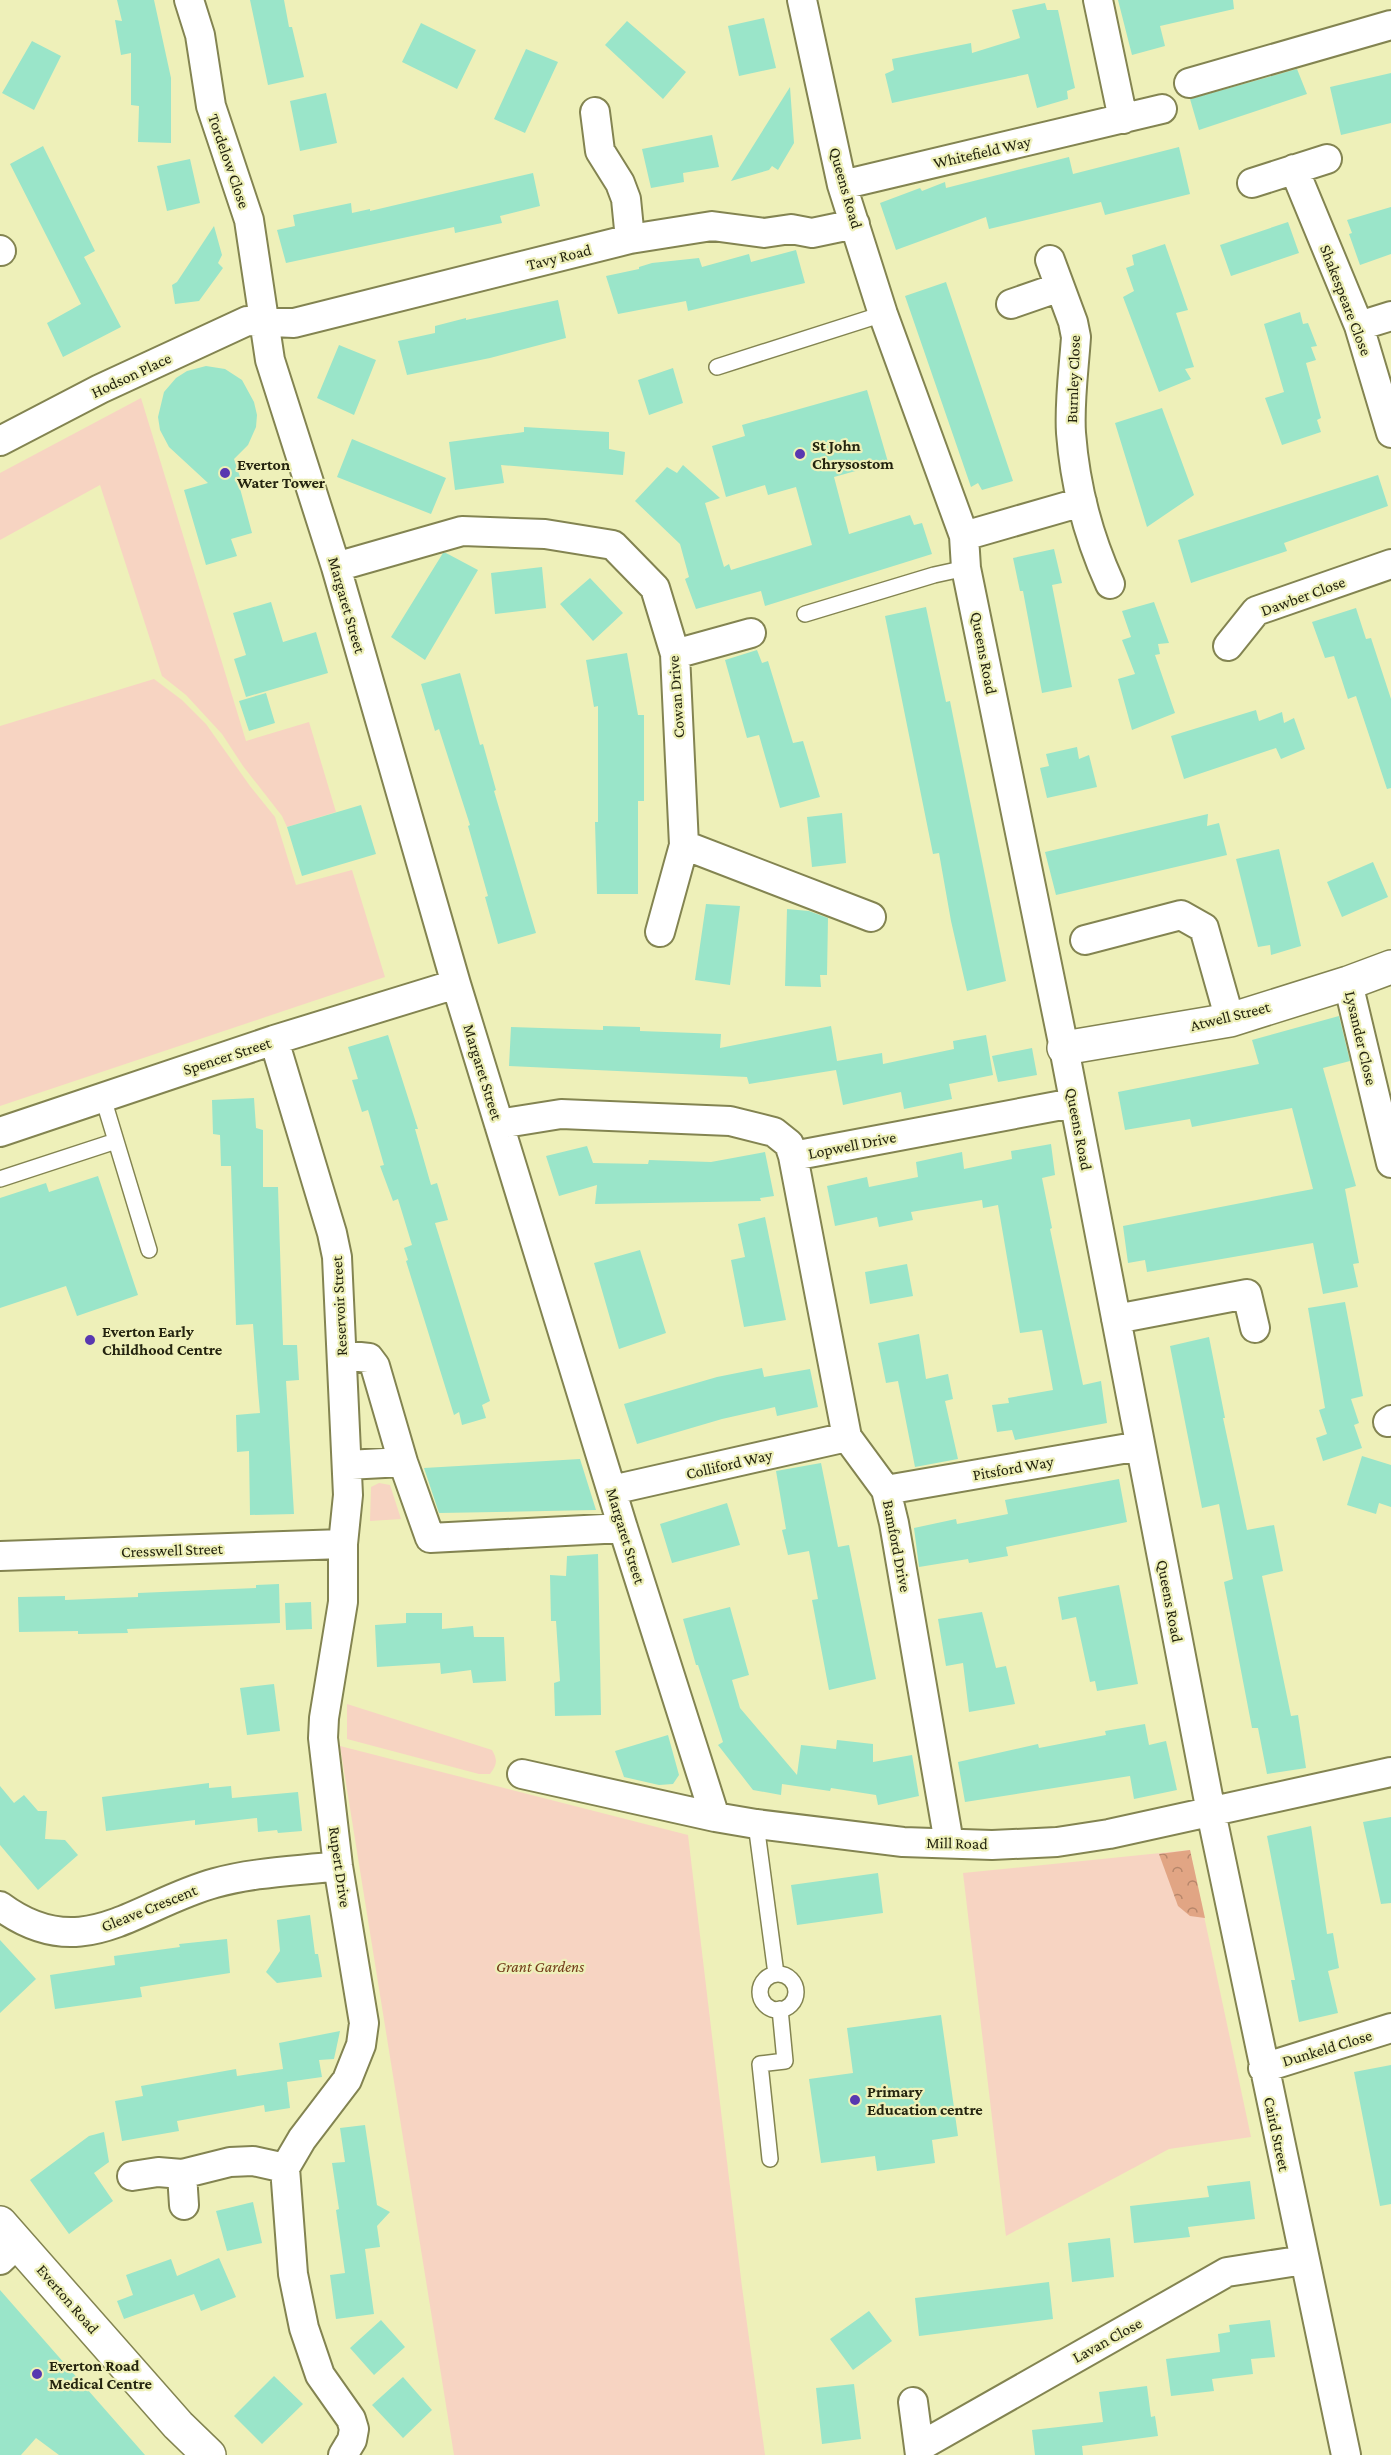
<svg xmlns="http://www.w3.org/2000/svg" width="1391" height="2455" viewBox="0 0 1391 2455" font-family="'Crimson Pro',serif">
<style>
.green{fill:#f7d4c2}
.forest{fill:url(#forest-crowns)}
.building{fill:#9ae5c9}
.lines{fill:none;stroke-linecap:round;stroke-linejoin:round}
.lane-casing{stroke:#838451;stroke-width:18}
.street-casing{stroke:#838451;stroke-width:32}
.secondary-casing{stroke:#838451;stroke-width:36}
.primary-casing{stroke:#838451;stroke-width:36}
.lane{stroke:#fff;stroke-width:15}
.street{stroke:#fff;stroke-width:28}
.secondary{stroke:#fff;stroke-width:33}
.primary{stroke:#fff;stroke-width:33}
.poi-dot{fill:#5838b0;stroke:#eef0b9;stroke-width:2}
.labels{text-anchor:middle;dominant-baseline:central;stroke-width:4.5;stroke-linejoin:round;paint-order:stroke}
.street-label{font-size:16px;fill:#24240f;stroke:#eef0b9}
.poi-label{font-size:16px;font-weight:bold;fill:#24240f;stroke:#eef0b9;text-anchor:start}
.park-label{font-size:16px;font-style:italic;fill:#713917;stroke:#eef0b9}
</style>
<defs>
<pattern id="forest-crowns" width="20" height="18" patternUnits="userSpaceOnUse" patternTransform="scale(1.5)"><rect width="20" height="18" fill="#e1a584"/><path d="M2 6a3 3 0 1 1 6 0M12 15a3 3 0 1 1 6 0" fill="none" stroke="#b6866a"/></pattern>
</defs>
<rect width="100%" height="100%" fill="#eef0b9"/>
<path class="green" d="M141 398 246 741 309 722 336 812 287 827 282 816 243 766 222 734 186 695 162 676 100 485 0 540V473Z
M154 679 182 700 206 724 250 786 275 817 296 885 352 870 385 977 0 1106V726Z
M379 1483 390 1485 401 1519 370 1521 371 1487Z
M347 1704 492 1750C498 1760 497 1765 490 1774H479L347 1739Z
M340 1746 688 1835 742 2287 765 2455H454Z
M1190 1850 1251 2137 1169 2149 1006 2236 963 1873Z"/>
<path class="forest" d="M1190 1850 1205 1918 1190 1916 1178 1906 1159 1854Z"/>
<path class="building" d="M117 0H154L171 78V143L138 142 139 106 131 105V53L121 55 115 20 122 21Z
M250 0H284L289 27H292L304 77 268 85Z
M1118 0H1233L1234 9 1160 26 1165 46 1132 55Z
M1045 3 1047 10H1058L1075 88 1067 91 1068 99 1037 108 1028 74 892 103 885 74 894 70 892 59 971 43 972 53 1020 38 1012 10Z
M764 18 776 68 739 76 728 26Z
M627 21 686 72 663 99 605 45Z
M421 23 476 50 457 89 402 62Z
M32 41 61 56 34 110 2 93Z
M526 49 558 62 525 133 494 119Z
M1297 69 1307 94 1199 130 1190 99Z
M1391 73V123L1341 135 1330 87Z
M790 87 794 143 778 170 772 166 769 170 731 181Z
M326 93 337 143 300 151 290 101Z
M712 135 719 167 683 173 684 182 651 188 642 149Z
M43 146 95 251 84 257 121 327 63 357 47 323 81 304 10 164Z
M1179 147 1190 194 1105 215 1101 202 989 229 986 217 896 250 880 203 920 188 922 191 945 182 946 188 1069 157 1073 174Z
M190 159 200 203 167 211 157 166Z
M533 173 540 206 500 216 502 223 455 233 454 227 286 263 277 230 295 226 293 215 351 203 352 213 370 209V211Z
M1391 207V254L1360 265 1349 234 1352 233 1347 220Z
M1288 222 1299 253 1231 276 1220 245Z
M214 226 222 255 218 263 223 268 199 301 175 304 172 285 177 282Z
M1165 244 1188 310 1176 313 1194 367 1185 369 1191 379 1159 392 1123 297 1134 291 1126 268 1134 265 1132 255Z
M796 250 805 283 688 311 686 301 618 314 606 276 639 269V267L652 263 699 258 702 267 749 254 751 262Z
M946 282 1013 481 982 490 978 483 971 487 905 296Z
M558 300 566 338 490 358 407 375 398 341 435 333V326L466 318V320Z
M1300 312 1303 324 1308 323 1317 346 1311 347 1316 360 1306 363 1321 418 1317 420 1321 432 1282 445 1265 398 1284 392 1264 324Z
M339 345 376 360 354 415 317 398Z
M206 366 225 369 242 380 254 402 257 415 256 427 248 445 234 459 241 480 238 481 252 533 231 539 237 556 206 565 184 490 208 483 169 447 160 430 158 417 164 392 176 378 187 371Z
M673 368 683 403 649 415 638 380Z
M867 390 888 462 834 477 849 534 910 515 914 525 922 523 932 554 765 606 761 591 696 609 685 579 689 577 680 544 635 501 667 467 677 473 683 465 720 498 705 503 724 567 729 564 731 570 812 545 796 487 768 495 765 485 726 497 712 446 745 436 742 425Z
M1162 408 1194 495 1147 527 1115 423Z
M524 427 609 432V449L625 452 623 475 501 465 504 483 455 490 449 442 524 432Z
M352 439 446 478 431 514 337 477Z
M1378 475 1388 506 1284 543 1287 551 1191 583 1178 540Z
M1054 549 1062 583 1052 585 1072 687 1042 693 1023 591H1020L1013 558Z
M443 553H446L478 570 425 660 391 637Z
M542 567 546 608 495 614 491 573Z
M590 578 623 613 593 641 560 604Z
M271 602 283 642 316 632 328 673 246 697 234 659 246 655 233 613Z
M1154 602 1169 643 1158 644 1160 654 1155 655 1175 713 1132 730 1118 679 1135 674 1122 640 1131 637 1122 611Z
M926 607 946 702 950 701 1006 981 967 991 951 921 939 853 933 854 885 616Z
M1356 608 1366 639 1371 638 1391 699V788L1387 789 1356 696 1348 699 1334 656 1325 658 1312 622Z
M757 650 762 663 768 661 793 743 803 741 820 797 780 808 759 735 747 738 725 660Z
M627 653 638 715H644V801H638V894H597L595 822H598V706L594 707 586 660Z
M460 673 480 745 483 744 496 790 494 791 536 933 498 944 485 897 488 896 468 826 470 825 439 729 435 731 421 684Z
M266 693 275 723 249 731 239 701Z
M1256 710 1259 721 1282 712 1284 723 1294 718 1305 749 1281 759 1276 748 1184 779 1171 736Z
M1077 747 1079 759 1089 755 1097 787 1047 798 1040 768 1049 766 1046 754Z
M361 805 376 854 302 876 287 827Z
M842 813 846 863 812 867 807 817Z
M1208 814 1207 826 1219 823 1227 855 1056 895 1045 852Z
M1279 849 1301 946 1271 955 1270 945 1258 947 1236 859Z
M1373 862 1388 897 1342 917 1327 882Z
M706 904 740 906 730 985 695 980Z
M787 909 809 911 828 918 827 975H820L821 987 785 986Z
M1339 1016 1350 1061 1323 1068 1356 1186 1345 1189 1359 1263 1353 1264 1358 1287 1323 1294 1313 1243 1147 1272 1145 1260 1128 1263 1123 1226 1313 1189 1292 1108 1192 1127 1190 1119 1125 1130 1118 1092 1259 1064 1252 1040Z
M603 1026 640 1027V1031L721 1034 720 1048 831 1026 837 1061 882 1053 883 1064 954 1049 953 1041 986 1035 993 1075 949 1084 952 1099 904 1109 901 1092 843 1105 836 1070 749 1084 747 1077 509 1066 511 1027 603 1030Z
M388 1035 418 1129H415L431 1185 437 1183 448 1220 435 1223 490 1401 482 1405 486 1418 462 1425 459 1412 454 1415 406 1261 408 1260 404 1248 412 1245 398 1199 393 1201 380 1166 384 1165 368 1110 362 1112 352 1080 358 1079 348 1047Z
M1032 1048 1037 1075 998 1082 992 1056Z
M254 1098 256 1128 263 1130V1187H278L283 1345H297L299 1380 286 1381 294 1514 250 1515 249 1451 237 1452 236 1415 260 1413 258 1390 253 1324 236 1325 231 1166H221L220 1135 213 1134 212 1100Z
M1051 1144 1055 1175 1042 1178 1052 1228 1050 1229 1083 1385 1101 1381 1107 1423 1015 1440 1012 1430 997 1432 992 1405 1009 1403 1008 1398 1053 1390 1042 1330 1020 1333 998 1205 983 1208 982 1200 911 1212 913 1220 879 1227 877 1217 835 1226 827 1186 867 1177 869 1187 918 1177 916 1162 962 1152 964 1169 1012 1159 1011 1151Z
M587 1146 593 1163 648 1164 649 1160 711 1162 765 1152 774 1196 760 1198 761 1201 595 1204 597 1185 559 1196 546 1156Z
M98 1176 138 1295 77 1316 66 1286 0 1308V1198L46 1183 49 1192Z
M765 1217 786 1320 744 1327 731 1260 745 1257 738 1224Z
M640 1250 666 1333 619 1349 594 1263Z
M907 1264 913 1296 870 1304 865 1272Z
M1345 1302 1363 1396 1351 1399 1359 1423 1354 1425 1362 1448 1323 1461 1316 1438 1327 1434 1319 1410 1325 1408 1308 1308Z
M919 1334 926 1379 948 1374 953 1399 945 1401 958 1459 915 1467 898 1381 886 1383 878 1343Z
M1209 1337 1225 1418H1223L1247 1530 1274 1525 1283 1571 1262 1576 1291 1716 1298 1715 1306 1768 1267 1774 1258 1728H1252L1224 1582 1233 1579 1219 1504 1202 1508 1170 1346Z
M762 1368 764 1377 810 1369 818 1407 777 1416 775 1407 722 1419 637 1444 624 1404 717 1377Z
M1362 1456 1391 1465V1507L1379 1503 1376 1514 1347 1505Z
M580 1459 596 1510 439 1513 424 1468Z
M821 1463 838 1547 849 1545 876 1679 829 1690 812 1600 818 1599 809 1551 788 1555 782 1530 786 1529 776 1471Z
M1119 1479 1127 1522 1006 1547 1008 1556 969 1563 968 1559 919 1567 914 1528 956 1519 957 1524 1008 1514 1005 1500Z
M727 1503 740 1545 672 1563 660 1524Z
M598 1554 601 1715 555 1716 554 1683 560 1681 556 1621H551L550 1575 566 1576 567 1556Z
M279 1584 280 1623 127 1629 128 1633 78 1634V1631L19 1632 18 1597 65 1596V1600L138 1597V1593L256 1588V1585Z
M1119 1585 1138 1684 1097 1691 1095 1681 1090 1682 1076 1617 1062 1620 1058 1597Z
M311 1602 312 1629 286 1630 285 1603Z
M730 1607 749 1675 732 1680 740 1708 797 1775 801 1745 836 1749 837 1740 873 1744V1762L912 1755 919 1796 878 1805 876 1795 831 1788 830 1791 782 1784 781 1795 753 1790 718 1745 723 1742 698 1665H696L683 1619Z
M982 1612 996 1668 1006 1666 1015 1704 969 1712 963 1663 946 1666 938 1619Z
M406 1613H442V1629L473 1626 474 1637H504L506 1681 473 1683 471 1670 441 1674 440 1663 377 1667 375 1625 406 1623Z
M274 1684 280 1731 247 1735 240 1688Z
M1145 1724 1149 1745 1166 1741 1177 1790 1134 1799 1130 1776 965 1802 958 1762 1038 1744 1039 1748 1106 1735 1105 1731Z
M668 1735 679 1775 673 1784 659 1785 624 1777 615 1751Z
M209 1783V1788L231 1786 232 1798 298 1792 302 1831 278 1833 277 1830 258 1832 257 1818 195 1825V1820L106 1831 102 1797Z
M0 1786 14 1803 24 1795 38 1811H47L45 1839 65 1840 78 1855 38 1890 0 1845Z
M1391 1817V1903L1381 1904 1363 1822Z
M1311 1826 1327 1934 1333 1933 1339 1968 1328 1971 1338 2013 1299 2022 1291 1980H1295L1267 1836Z
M878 1873 883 1913 797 1925 791 1885Z
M310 1915 315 1954H318L322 1977 277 1983 266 1972 280 1951 277 1920Z
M227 1939 230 1973 140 1987 142 1997 55 2009 50 1975 115 1965 114 1956 180 1947 179 1944Z
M0 1940 36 1979 0 2013Z
M941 2015 958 2136 932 2140 935 2163 877 2171 875 2156 821 2163 809 2079 853 2073 847 2028Z
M340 2031 334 2059 319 2060 322 2077 287 2082 290 2108 265 2112 264 2105 177 2121 179 2131 122 2141 115 2101 143 2096 141 2086 236 2069 237 2076 283 2069 279 2043Z
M1391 2065V2204L1380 2206 1354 2072Z
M365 2125 377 2205 390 2212 377 2226 380 2247 365 2249 374 2314 336 2319 330 2275 345 2273 336 2210 339 2209 332 2163 345 2162 340 2128Z
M104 2132 109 2162 94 2173 113 2201 69 2234 30 2180 89 2136Z
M1250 2181 1255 2219 1188 2227 1190 2237 1134 2243 1130 2206 1209 2197 1207 2186Z
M253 2202 262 2243 227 2251 216 2211Z
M1110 2238 1114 2277 1072 2282 1068 2243Z
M219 2258 236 2297 201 2311 194 2294 124 2319 117 2301 133 2295 126 2275 171 2259 177 2276Z
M1049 2282 1053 2319 919 2336 915 2298Z
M0 2290 145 2455H59L36 2438 21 2455H0Z
M869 2311 892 2341 853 2370 830 2339Z
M381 2320 405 2347 374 2375 350 2348Z
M1270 2320 1275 2357 1251 2359 1253 2374 1212 2379 1214 2391 1171 2396 1166 2359 1220 2352 1218 2334 1230 2332 1229 2325Z
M274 2376 303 2404 262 2444 234 2416Z
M403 2377 432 2410 403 2438 372 2405Z
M854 2384 861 2439 822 2444 816 2388Z
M1147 2386 1151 2417 1155 2416 1158 2436 1082 2446 1083 2455H1035L1032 2430 1103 2422 1099 2392Z"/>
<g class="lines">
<defs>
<path id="lane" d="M717 367 883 314
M805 614 934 575 966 568
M103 1098 149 1250
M0 1179 116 1141
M756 1824 776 1974
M760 1992a18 18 0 1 1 36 0a18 18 0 1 1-36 0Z
M770 2159 760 2064 785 2061 780 2009"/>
<path id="street" d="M189 0 200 35 211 106 249 220 270 360 336 567 456 984 623 1528 715 1817
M802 0 842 185 883 314 964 536 966 568 1064 1048 1211 1812 1346 2455
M1098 0 1123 119
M1189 83 1391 25
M595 112 600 151 620 183 626 199 630 239
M1294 169 1359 326 1391 433
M1252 183 1327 159
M842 185 1162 109
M0 250 1 251
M1050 260 1073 322 1076 337C1074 368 1069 402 1071 433 1075 485 1089 538 1110 584
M1011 304 1060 287
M1359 326 1391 316
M0 441 100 389 247 321 294 323 630 239 712 226 764 233 791 229 812 233 855 224
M964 536 1082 502
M336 567 462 531 545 534 613 545 655 588 675 654 684 845 660 932
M1228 646 1256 611 1391 564
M675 654 751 633
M684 845 871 917
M1085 940 1181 915 1204 928 1230 1020
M1348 983 1391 1163
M274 1040 332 1233 337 1257 348 1495 343 1544V1602L324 1718 323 1738 338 1866 364 2023 361 2045 347 2080 302 2139 285 2168 293 2274 304 2328 320 2375 351 2419 354 2429 352 2440 343 2455
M499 1124 561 1114 730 1121 774 1132 789 1144 793 1156 1073 1103
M0 1132 274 1040 456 984
M793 1156 847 1437 886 1490 894 1523 949 1843
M1116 1319 1247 1294 1255 1328
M342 1355 369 1358 375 1366 403 1462 430 1538 623 1528
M1388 1422 1391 1420
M347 1465 403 1462
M612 1490 847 1437
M886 1490 1140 1446
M0 1556 343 1544
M522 1774 715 1817 756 1824 903 1842 992 1845 1057 1842 1109 1834 1391 1772
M0 1906C82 1967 135 1905 215 1883 254 1872 298 1871 338 1866
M1263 2068 1391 2028
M182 2174 184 2205
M132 2176 158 2172 182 2174 230 2162 253 2161 285 2168
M0 2260 18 2243
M913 2402 920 2455
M919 2447 1227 2272 1304 2260"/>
<path id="secondary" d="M1064 1048 1230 1020 1348 983 1391 967"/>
<path id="primary" d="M0 2223 178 2425 209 2455"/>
</defs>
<use href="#lane" class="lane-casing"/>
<use href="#street" class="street-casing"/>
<use href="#secondary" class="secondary-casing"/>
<use href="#primary" class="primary-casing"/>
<use href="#lane" class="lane"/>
<use href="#street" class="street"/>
<use href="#secondary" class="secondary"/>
<use href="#primary" class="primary"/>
</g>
<g class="poi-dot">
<circle cx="800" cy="454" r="6"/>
<circle cx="225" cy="473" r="6"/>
<circle cx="90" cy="1340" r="6"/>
<circle cx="855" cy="2100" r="6"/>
<circle cx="37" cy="2374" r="6"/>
</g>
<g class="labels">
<g class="street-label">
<text transform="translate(982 152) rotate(-13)">Whitefield Way</text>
<text transform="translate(229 161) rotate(71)">Tordelow Close</text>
<text transform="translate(846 188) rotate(74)">Queens Road</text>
<text transform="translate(559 257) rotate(-14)">Tavy Road</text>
<text transform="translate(1346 300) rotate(69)">Shakespeare Close</text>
<text transform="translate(131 375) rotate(-25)">Hodson Place</text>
<text transform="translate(1073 379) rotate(-88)">Burnley Close</text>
<text transform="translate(1303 596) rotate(-20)">Dawber Close</text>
<text transform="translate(347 605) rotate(74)">Margaret Street</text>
<text transform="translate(984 653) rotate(79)">Queens Road</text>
<text transform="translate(676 697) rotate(-94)">Cowan Drive</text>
<text transform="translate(1230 1016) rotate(-14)">Atwell Street</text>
<text transform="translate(1361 1038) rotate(77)">Lysander Close</text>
<text transform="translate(227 1056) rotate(-18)">Spencer Street</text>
<text transform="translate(483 1072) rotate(73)">Margaret Street</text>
<text transform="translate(1079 1129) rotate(79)">Queens Road</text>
<text transform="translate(852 1145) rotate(-11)">Lopwell Drive</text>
<text transform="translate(339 1306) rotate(-93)">Reservoir Street</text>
<text transform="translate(729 1464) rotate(-13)">Colliford Way</text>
<text transform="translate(1013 1468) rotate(-10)">Pitsford Way</text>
<text transform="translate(626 1536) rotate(73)">Margaret Street</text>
<text transform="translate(897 1546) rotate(79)">Bamford Drive</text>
<text transform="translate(172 1550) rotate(-2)">Cresswell Street</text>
<text transform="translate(1170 1601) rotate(79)">Queens Road</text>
<text transform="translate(957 1843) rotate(1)">Mill Road</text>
<text transform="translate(340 1867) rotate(82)">Rupert Drive</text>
<text transform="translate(149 1908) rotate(-22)">Gleave Crescent</text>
<text transform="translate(1327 2048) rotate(-17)">Dunkeld Close</text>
<text transform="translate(1277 2134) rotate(78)">Caird Street</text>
<text transform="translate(68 2299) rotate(49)">Everton Road</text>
<text transform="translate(1107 2340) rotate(-29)">Lavan Close</text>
</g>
<g class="poi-label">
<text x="812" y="445">St John<tspan x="812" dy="18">Chrysostom</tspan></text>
<text x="237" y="464">Everton<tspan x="237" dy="18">Water Tower</tspan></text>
<text x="102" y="1331">Everton Early<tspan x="102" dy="18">Childhood Centre</tspan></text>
<text x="867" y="2091">Primary<tspan x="867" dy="18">Education centre</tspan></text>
<text x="49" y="2365">Everton Road<tspan x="49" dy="18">Medical Centre</tspan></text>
</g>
<g class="park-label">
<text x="540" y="1966">Grant Gardens</text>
</g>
</g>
</svg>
